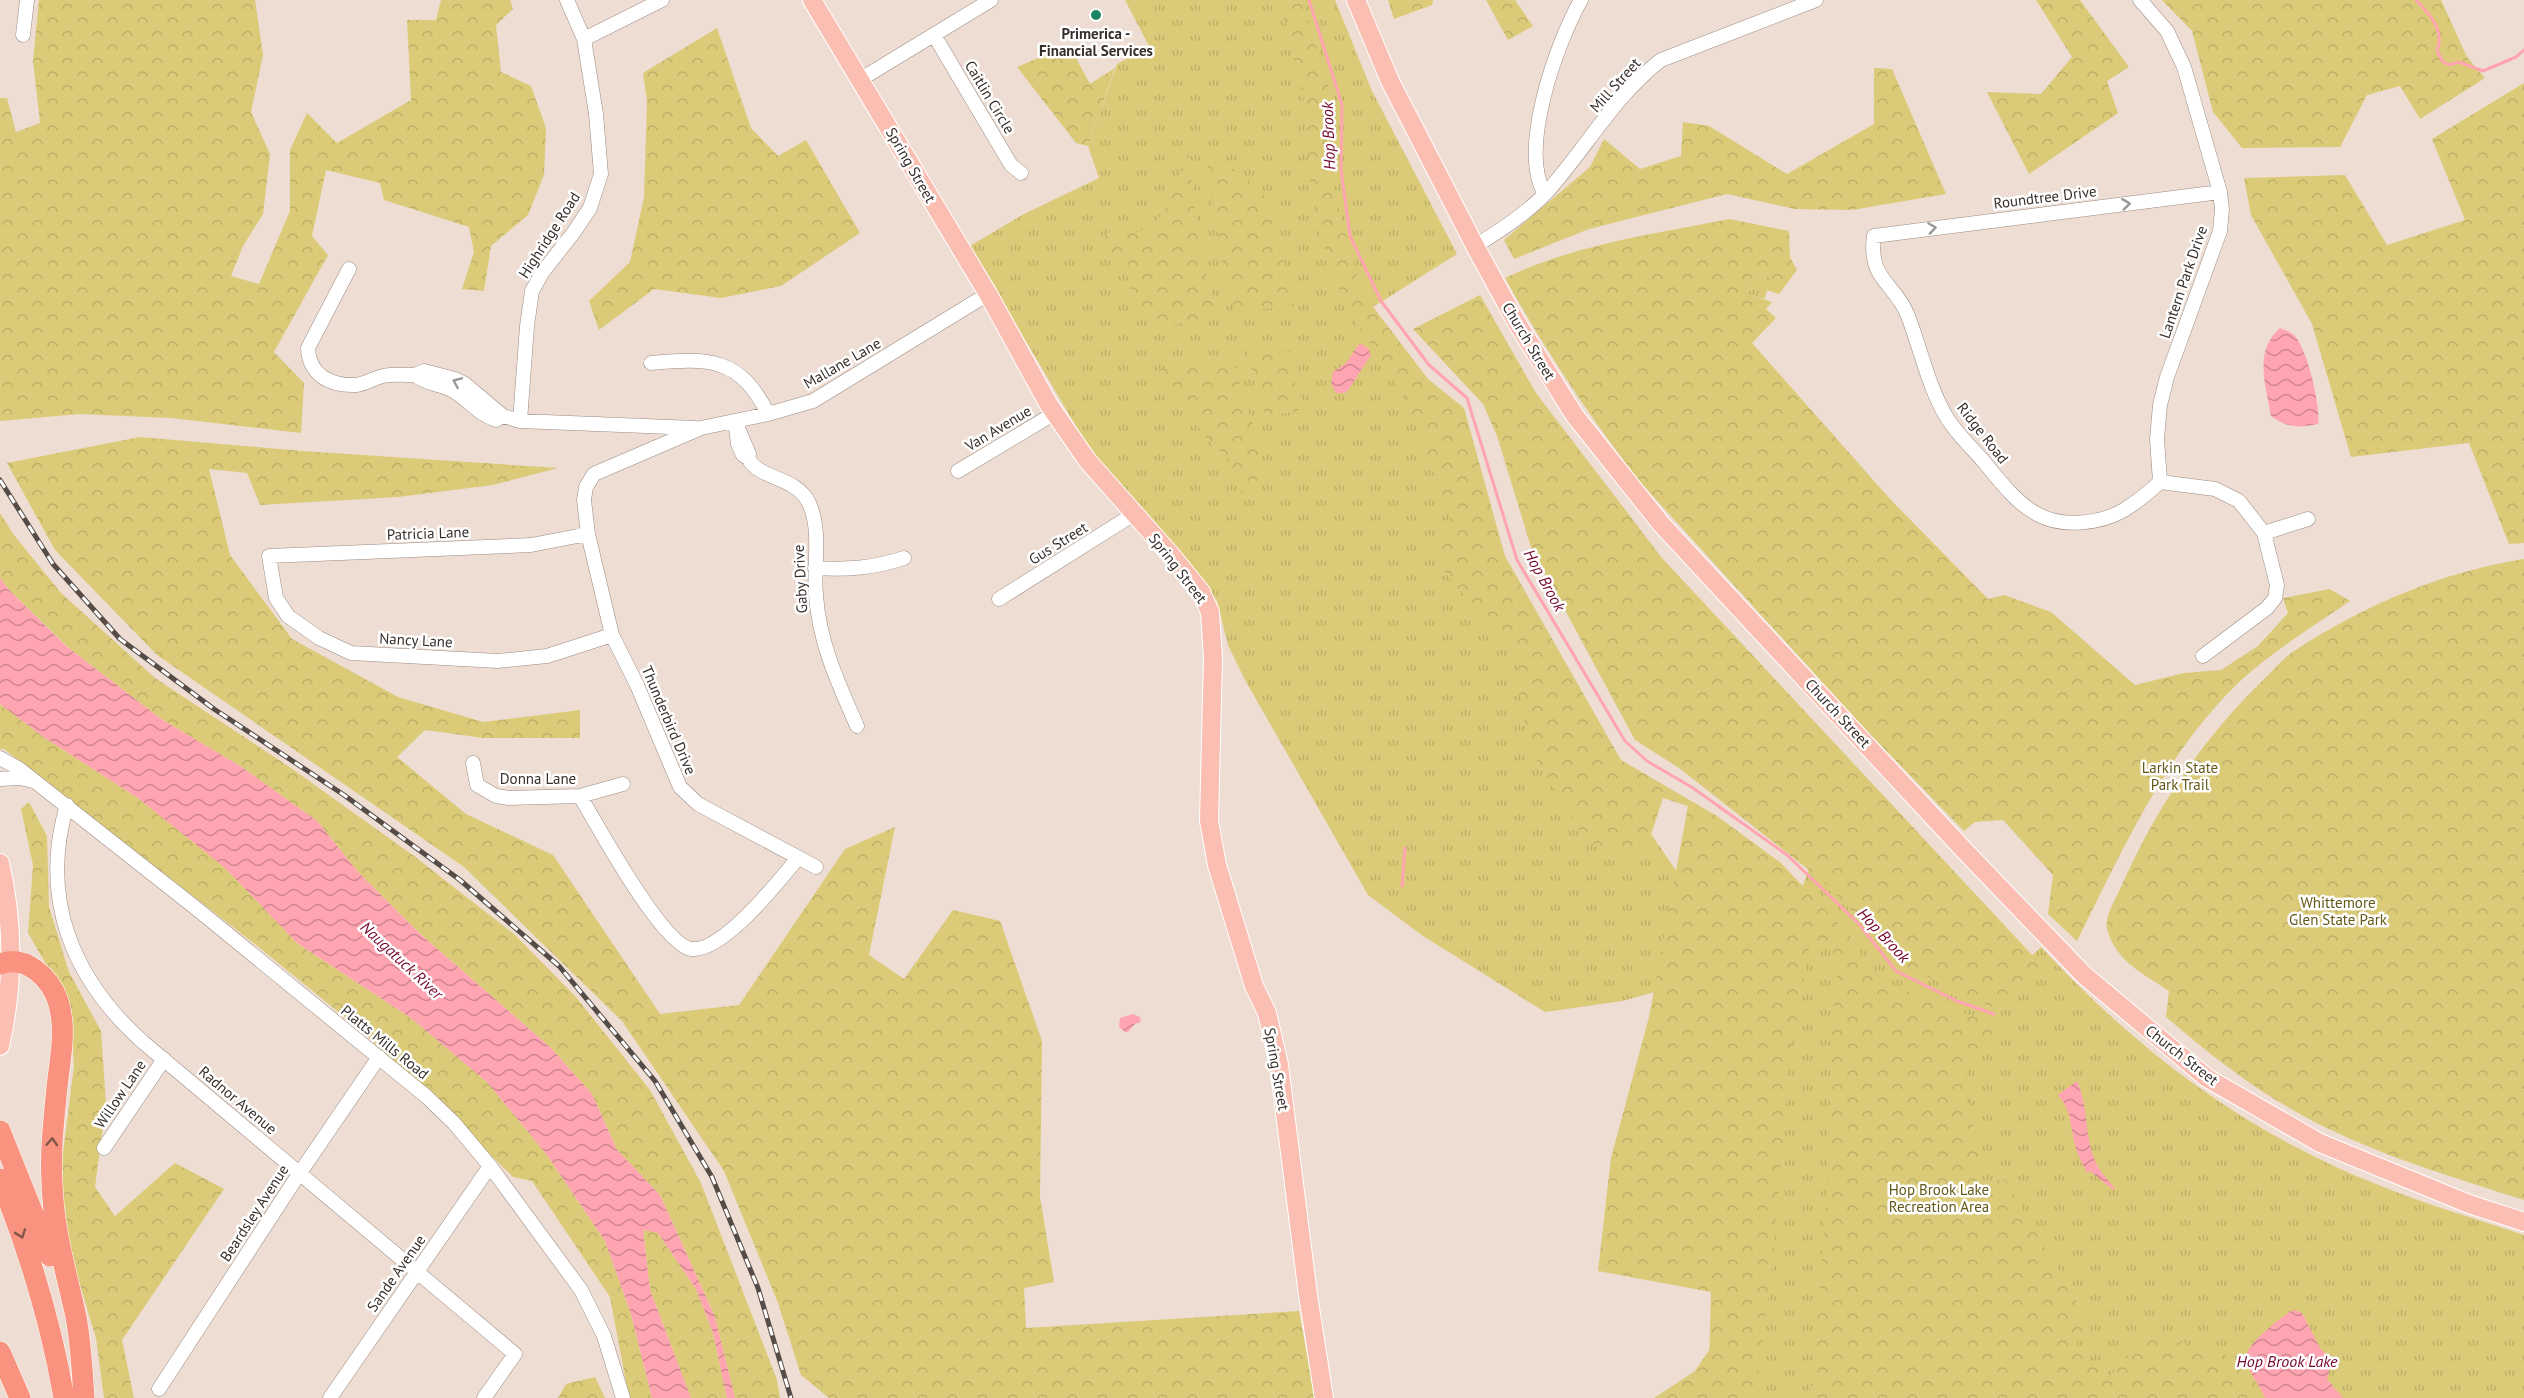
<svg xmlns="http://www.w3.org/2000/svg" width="2524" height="1398" viewBox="0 0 2524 1398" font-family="'PT Sans',sans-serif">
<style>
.grass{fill:url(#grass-tufts)}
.forest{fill:url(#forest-crowns)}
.water{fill:url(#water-waves)}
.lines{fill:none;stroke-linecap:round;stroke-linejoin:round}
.stream{stroke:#ffa4b1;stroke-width:3}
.minor-casing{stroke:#9b8b81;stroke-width:15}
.major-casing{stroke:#fff;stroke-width:20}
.highway-casing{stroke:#fff;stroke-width:22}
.minor{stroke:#fff;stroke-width:14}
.major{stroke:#fbbeb2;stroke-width:18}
.highway{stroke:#f9937f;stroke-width:21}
.rail-casing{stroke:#554c47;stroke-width:5}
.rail{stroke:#fff;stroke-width:3;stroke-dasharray:9;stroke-linecap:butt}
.oneway{stroke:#9a9795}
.oneway2{stroke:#84574d}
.poi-dot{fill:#1a8561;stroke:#fff;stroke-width:2}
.labels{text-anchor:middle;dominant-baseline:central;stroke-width:5;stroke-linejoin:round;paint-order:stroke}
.poi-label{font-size:15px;font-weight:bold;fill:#362f2b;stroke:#fff}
.street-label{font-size:15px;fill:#362f2b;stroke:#fff}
.park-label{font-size:15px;fill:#645818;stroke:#fff}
.water-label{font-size:16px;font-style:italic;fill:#760a2e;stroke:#fff}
</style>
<defs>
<pattern id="grass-tufts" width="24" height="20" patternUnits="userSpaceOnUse" patternTransform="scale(1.5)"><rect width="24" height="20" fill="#dbcb78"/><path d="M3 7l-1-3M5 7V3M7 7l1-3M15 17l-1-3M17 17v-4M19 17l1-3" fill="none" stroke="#bdaf68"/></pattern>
<pattern id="forest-crowns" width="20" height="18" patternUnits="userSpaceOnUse" patternTransform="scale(1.5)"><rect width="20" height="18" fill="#dbcb78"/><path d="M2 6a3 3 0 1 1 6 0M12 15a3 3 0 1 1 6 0" fill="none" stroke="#bdaf68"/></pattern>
<pattern id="water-waves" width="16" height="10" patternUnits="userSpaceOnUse" patternTransform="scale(1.5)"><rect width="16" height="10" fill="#ffa4b1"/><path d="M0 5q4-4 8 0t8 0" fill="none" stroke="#cf8690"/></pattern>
</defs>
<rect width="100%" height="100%" fill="#eeddd2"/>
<path class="grass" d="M1125 0H1335L1372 91 1457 254 1373 307 1647 828 1705 913 1659 991 1622 1001 1545 1012 1423 936 1368 895 1245 680 1228 645 1217 601 1090 450 970 246 1024 214 1099 178 1088 146 1117 64 1149 46Z
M1753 274 1772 278 1764 299 1748 294Z
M1816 849 1984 1001 2041 947C2141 1054 2244 1132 2381 1186 2428 1205 2477 1219 2524 1235V1398H1676L1710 1349 1786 932Z"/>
<path class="forest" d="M39 0H255L263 55 251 112 270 154 263 214 243 246 231 276 259 284 290 211V150L307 113 337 143 411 100 407 20H436L441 0H510L513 9 496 25 501 72 531 86 546 128 544 175 528 215 491 246 484 291 462 289 474 252 469 227 384 200 380 183 326 170 312 236 328 255 274 352 304 383 301 433 171 418 80 414 0 421V98H7L16 132 40 123 33 61Z
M1280 0H1302L1334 104V191L1361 291 1428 379 1464 408 1505 556 1621 760 1717 816 1781 863 1852 938 1874 978 1998 1026 1965 1076 1983 1184 2005 1179 2087 1320 2076 1345 2109 1377 2150 1335 2224 1353 2260 1387 2265 1398H1810L1826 1208 1833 1012 1839 957 1811 939 1789 1063 1774 1250 1755 1398H1654L1709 1362 1711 1292 1598 1271 1611 1158 1649 1017 1688 806 1663 798 1645 853 1588 844 1529 747 1520 696 1515 641 1467 599 1438 564 1451 518 1409 405 1347 309 1327 258 1310 192 1305 104Z
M1388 0H1433L1432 5 1394 19Z
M1486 0H1515L1533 26 1508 40Z
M2036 0H2080L2129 67 2107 81 2118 113 2029 174 1987 92 2041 94 2072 57Z
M2162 0H2441L2467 57 2485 78 2420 119 2400 86 2367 95 2340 147 2242 148 2213 112 2192 31Z
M717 28 751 128 778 156 806 140 860 233 781 286 721 298 654 289 599 330 589 301 630 262 644 197 647 101 643 73Z
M1069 45 1090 84 1115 68 1088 146 1076 143 1017 67Z
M1874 68 1892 69 1946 194 1852 210 1795 209 1727 194 1589 229 1514 259 1504 240 1590 167 1604 139 1640 169 1681 156 1683 122 1709 126 1787 174 1874 124Z
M2524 83V543L2509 544 2469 443 2351 457 2312 324 2251 215 2244 178 2345 175 2387 245 2465 220 2432 139Z
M1188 151 1200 251 1218 318 1157 327 1138 313 1131 302 1130 279 1109 247 1105 236 1114 229C1122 230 1129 233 1137 232 1169 226 1176 176 1188 151Z
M1207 153C1229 166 1257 182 1270 204L1294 306 1251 310 1236 315 1224 273 1207 165Z
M1730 219 1789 231 1790 257 1797 270 1779 294 1767 290 1771 278 1753 274 1748 294 1772 302 1766 309 1776 318 1752 343 1890 499 1988 599 2004 595 2051 612 2135 685 2184 673 2221 670 2258 646 2288 613 2283 598 2330 589 2350 601C2312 627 2265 656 2232 689 2162 760 2121 853 2077 941L2048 914 2053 875 2003 820 1975 822 1964 831 1866 730 1640 482C1590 417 1545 350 1505 278 1576 244 1654 234 1730 219Z
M1480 295 1536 393 1662 558 2048 972 1998 1010 1905 966 1823 881 1679 768 1635 740 1531 547 1497 436 1483 404 1413 329Z
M1264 347 1282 349 1290 353 1293 364 1292 375 1302 402 1298 412 1276 414 1266 419 1246 348Z
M1230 352 1260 447 1256 488 1250 493 1242 494 1236 484 1231 461 1207 440 1173 386 1157 369 1201 364Z
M140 437 302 451 558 468 493 485 398 497 260 505 247 473 209 469 230 555 292 639 398 697 483 722 580 710V738H484L425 730 397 757 466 814 553 855 660 1014 739 1005 845 849 895 827 869 955 904 979 953 910 1000 921 1042 1041 1040 1197 1054 1282 1024 1288 1026 1328 1299 1311 1315 1398H829L801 1375 778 1303 724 1171 622 1021 464 867 157 655 55 550 7 463Z
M0 513 14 535 61 593 155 678 291 768 414 856 514 934 576 997 650 1090 701 1183 777 1380 780 1398H735L715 1317 660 1195 617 1150 592 1094 551 1048 419 933 358 872 317 821 240 766 161 719 70 649 8 589 0 578Z
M2524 559V1200C2452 1177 2378 1155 2311 1120 2259 1093 2211 1056 2166 1017L2169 991C2144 974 2116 962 2107 929 2104 917 2116 898 2121 887 2155 810 2201 741 2261 682 2272 672 2282 659 2294 651 2365 605 2441 572 2524 559Z
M0 704 45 738 138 798 226 868 297 943 411 1018 487 1082 547 1155 605 1241 631 1314 652 1398H629L610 1297 532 1181 513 1177 363 1032 256 945 4 749H0Z
M29 802 47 836 49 907 69 972 101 1031 106 1103 95 1187 115 1216 175 1163 224 1189 122 1340 134 1398H104L96 1338 65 1236 62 1161 74 1066 70 1006 28 933 33 865 21 809Z
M643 1229 658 1233 696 1289 713 1333 727 1398H691L650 1290Z
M595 1377 605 1398H558L566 1384Z"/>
<path class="water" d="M2280 328C2284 330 2289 331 2293 334 2307 346 2321 407 2318 424 2299 428 2287 428 2271 416 2266 385 2253 352 2280 328Z
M1360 343 1368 348 1371 355 1349 389 1345 393H1336L1331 383 1333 372 1346 363Z
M0 578 8 589 66 646 161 719 240 766 317 821 358 872 419 933 551 1048 592 1094 617 1150 660 1195 715 1317 735 1398H727L713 1333 696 1289 658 1233 643 1230 650 1290 691 1398H652L631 1314 605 1241 547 1155 487 1082 411 1018 297 943 225 868 138 798 45 738 0 704Z
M1133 1014 1140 1017 1141 1022 1135 1024 1128 1032H1125L1119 1027 1120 1018Z
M2077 1081C2089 1107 2084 1137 2096 1163 2100 1172 2109 1181 2115 1189L2113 1190 2090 1171 2087 1173C2081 1161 2075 1150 2073 1136 2069 1117 2071 1111 2058 1095Z
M2294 1310 2302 1313 2320 1348 2332 1361 2327 1379 2343 1398H2265C2261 1389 2247 1367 2245 1360 2243 1347 2283 1314 2294 1310Z"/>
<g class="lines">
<path class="stream" d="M1309 0 1342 105 1341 170 1350 236 1381 301 1429 365 1467 398 1517 560 1625 741 1647 761 1693 788 1787 855 1859 924 1896 971 1957 1001 1994 1014
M2416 0C2430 15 2445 30 2437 51L2443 62 2449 65 2459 62 2483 71 2516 57 2524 50
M1402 886 1405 848"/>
<defs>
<path id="minor" d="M2140 0 2167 31 2184 67 2220 192 2222 209 2220 231 2167 377 2160 405 2157 439 2160 482
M23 35 27 0
M934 35 1011 165 1021 173
M584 39 662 0
M861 79 991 0
M1545 194C1518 150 1557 42 1581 0
M1475 246C1500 231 1526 214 1546 193 1585 150 1614 96 1661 60L1816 0
M349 269 308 348C309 375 330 386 356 385 365 384 374 378 383 376 393 374 405 375 415 375
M651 363C709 358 740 357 768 414
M503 416 496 420C479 414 470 402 455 392 443 384 427 385 415 375L424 371 455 379 465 384 503 416 520 421 696 428
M520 421 527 326 532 291 542 273 574 232 590 208 601 174 596 114 584 39 567 0
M735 421 749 454 748 458 743 455 738 444Z
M748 458C759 480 796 476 809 503 822 531 813 565 816 595 819 642 838 683 857 726
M958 471 1055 413
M2160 482C2149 492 2137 502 2124 510 2100 524 2061 528 2037 514 2016 503 2000 481 1985 463 1973 449 1957 434 1947 418 1928 386 1921 350 1908 316 1895 282 1868 281 1874 236L2220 192
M2160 482 2215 489 2239 501 2264 533 2277 585 2275 598 2267 608 2203 656
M2264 533 2308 519
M588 534 531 545 269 556 276 598 288 616 319 638 351 653 498 661 547 656 612 635
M815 568C847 570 874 568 904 558
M999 599 1134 514
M0 758 18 768 197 909 427 1097 454 1123 490 1166 581 1290 604 1336 623 1398
M473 763 477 785 496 796 509 798 580 796 623 784
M0 779 20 778 33 781
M580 796C596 823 663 947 692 949 723 952 779 881 798 858
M67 805C39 899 73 980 144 1043L515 1354 484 1398
M816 867 698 804 680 787 637 685 612 635 588 534 584 500 586 487 594 474 701 428 768 414 813 401 988 294
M104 1148 164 1059
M159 1389 295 1180 379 1057
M330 1398 490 1166"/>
<path id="major" d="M812 0 988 294 1049 405 1087 460 1171 555 1201 592 1210 612 1213 657 1209 821 1217 865 1254 986 1267 1013 1279 1065 1308 1295 1324 1398
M1356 0 1390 81 1475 246 1517 323 1575 416 1662 525 1962 848 2084 975 2207 1078 2320 1143 2469 1204 2524 1222
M0 863C14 924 14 984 0 1046"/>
<path id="highway" d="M0 964C26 954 50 978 58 1001 67 1029 60 1059 57 1087 54 1119 50 1151 52 1182 53 1227 65 1268 75 1312 81 1340 82 1369 84 1398
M0 1131 50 1256
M0 1179C29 1250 51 1323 64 1398
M0 1352 20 1398"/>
</defs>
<use href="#minor" class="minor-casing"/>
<use href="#major" class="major-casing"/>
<use href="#highway" class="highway-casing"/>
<use href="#minor" class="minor"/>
<use href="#major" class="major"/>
<use href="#highway" class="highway"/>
<defs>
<path id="rail" d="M0 480 53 564 120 639 214 709 344 795 460 880 559 966 655 1081 712 1177 758 1288 791 1398"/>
</defs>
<use href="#rail" class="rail-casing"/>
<use href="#rail" class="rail"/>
</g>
<defs><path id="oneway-chevron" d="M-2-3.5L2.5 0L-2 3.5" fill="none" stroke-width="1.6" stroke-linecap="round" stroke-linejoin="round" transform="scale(1.5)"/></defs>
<g class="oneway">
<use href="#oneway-chevron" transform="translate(2126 204) rotate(-7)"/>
<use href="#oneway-chevron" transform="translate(1932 228) rotate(-8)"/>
<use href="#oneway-chevron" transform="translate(457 382) rotate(-157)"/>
</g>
<g class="oneway2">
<use href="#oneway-chevron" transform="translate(52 1142) rotate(-87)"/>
<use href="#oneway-chevron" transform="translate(21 1234) rotate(71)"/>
</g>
<circle class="poi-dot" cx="1096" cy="15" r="6"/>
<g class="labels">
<g class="poi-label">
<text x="1096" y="33">Primerica -<tspan x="1096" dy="17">Financial Services</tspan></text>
</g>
<g class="street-label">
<text transform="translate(1615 85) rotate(-48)">Mill Street</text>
<text transform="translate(990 97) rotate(59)">Caitlin Circle</text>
<text transform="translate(911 165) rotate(60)">Spring Street</text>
<text transform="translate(2045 197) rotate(-7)">Roundtree Drive</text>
<text transform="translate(549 235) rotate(-57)">Highridge Road</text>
<text transform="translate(2183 282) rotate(-71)">Lantern Park Drive</text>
<text transform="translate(1529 341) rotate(59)">Church Street</text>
<text transform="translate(842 363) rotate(-30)">Mallane Lane</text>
<text transform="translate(998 428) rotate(-31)">Van Avenue</text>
<text transform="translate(1983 433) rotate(52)">Ridge Road</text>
<text transform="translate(428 533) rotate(-2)">Patricia Lane</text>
<text transform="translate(1058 543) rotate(-32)">Gus Street</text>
<text transform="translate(1178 568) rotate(52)">Spring Street</text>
<text transform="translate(800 579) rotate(-93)">Gaby Drive</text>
<text transform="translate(416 640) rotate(3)">Nancy Lane</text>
<text transform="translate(1838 713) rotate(47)">Church Street</text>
<text transform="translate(669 720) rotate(67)">Thunderbird Drive</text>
<text x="538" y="778">Donna Lane</text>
<text transform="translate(385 1042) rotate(39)">Platts Mills Road</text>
<text transform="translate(2182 1055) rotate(38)">Church Street</text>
<text transform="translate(1277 1069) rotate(80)">Spring Street</text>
<text transform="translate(120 1094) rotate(-56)">Willow Lane</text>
<text transform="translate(238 1100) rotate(40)">Radnor Avenue</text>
<text transform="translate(254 1213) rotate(-57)">Beardsley Avenue</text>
<text transform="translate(396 1273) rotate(-55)">Sande Avenue</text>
</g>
<g class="park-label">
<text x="2180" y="767">Larkin State<tspan x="2180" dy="17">Park Trail</tspan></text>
<text x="2338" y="902">Whittemore<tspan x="2338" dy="17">Glen State Park</tspan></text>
<text x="1939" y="1189">Hop Brook Lake<tspan x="1939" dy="17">Recreation Area</tspan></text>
</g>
<g class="water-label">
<text transform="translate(1328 136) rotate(-92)">Hop Brook</text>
<text transform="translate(1545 580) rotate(61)">Hop Brook</text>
<text transform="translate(1884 935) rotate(47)">Hop Brook</text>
<text transform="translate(402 960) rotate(43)">Naugatuck River</text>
<text x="2287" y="1361">Hop Brook Lake</text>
</g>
</g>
</svg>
